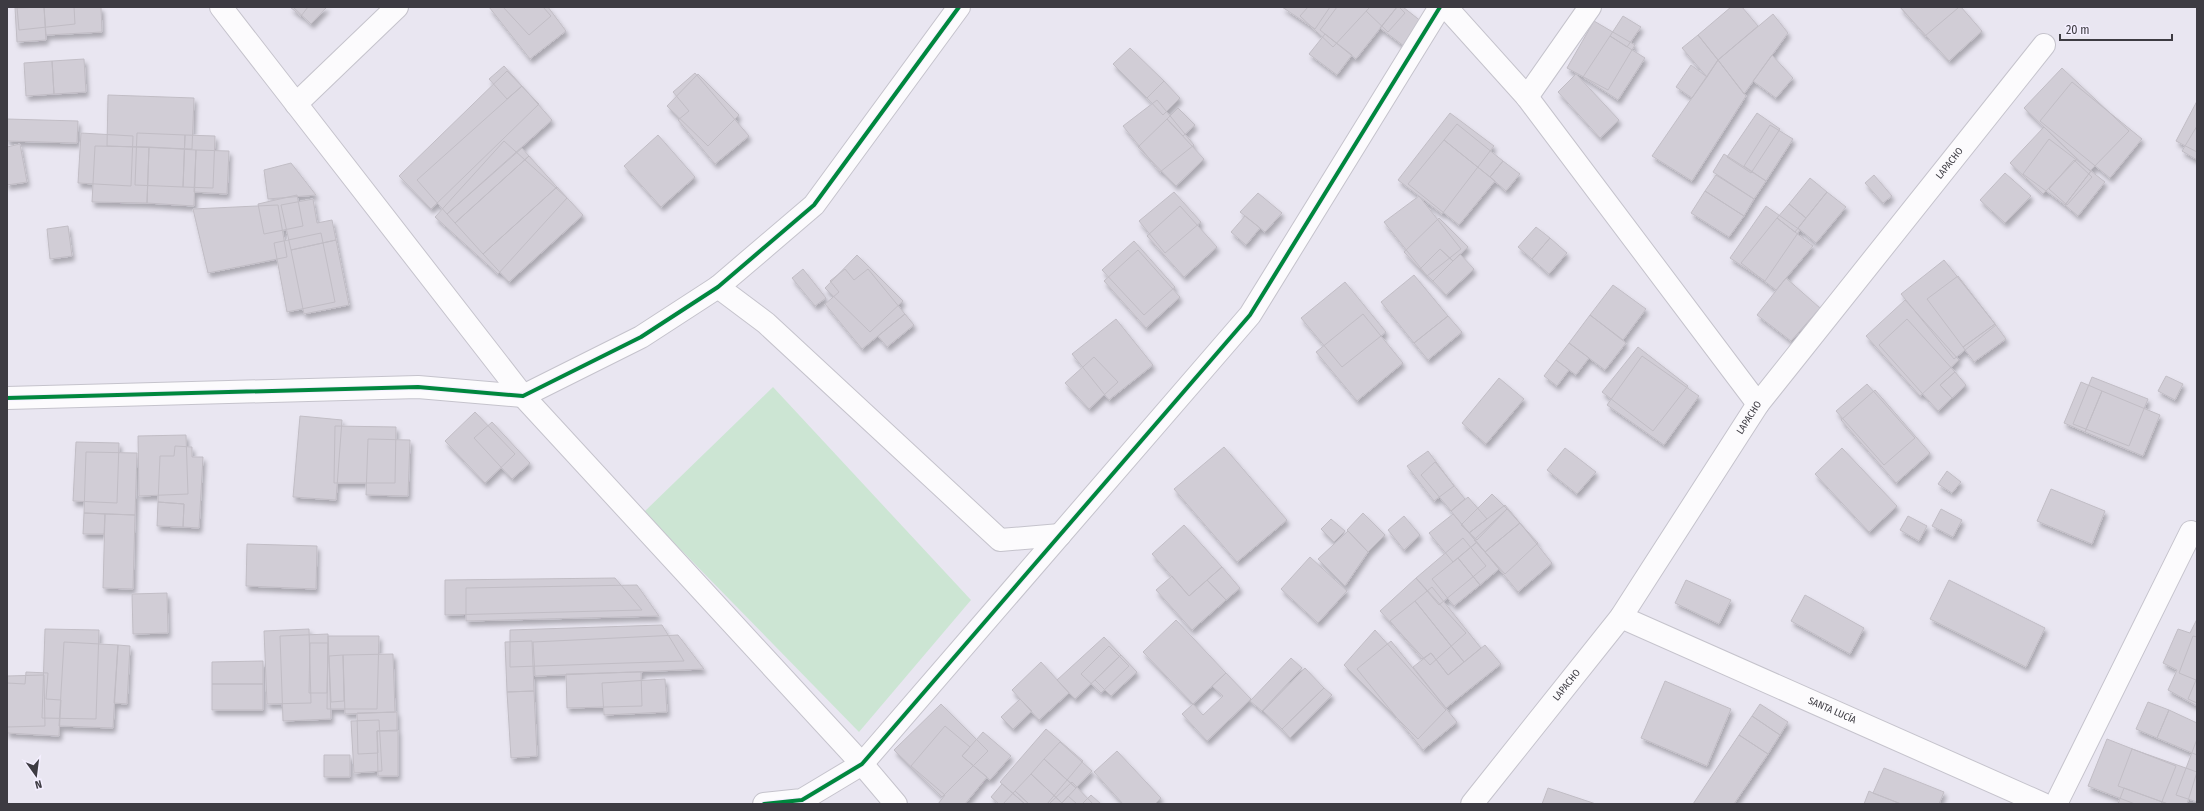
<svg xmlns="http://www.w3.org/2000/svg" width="2204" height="811" viewBox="0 0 2204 811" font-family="'Fira Sans Condensed',sans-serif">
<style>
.green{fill:#cce5d3}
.building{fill:#d1cdd6;stroke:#c1bdc5;filter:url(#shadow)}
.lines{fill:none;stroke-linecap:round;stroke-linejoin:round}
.minor-casing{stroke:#c5c3cc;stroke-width:24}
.minor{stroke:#fcfbfd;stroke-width:22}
.cycleway-casing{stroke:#f4efff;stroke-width:6}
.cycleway{stroke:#00873e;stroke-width:4}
.labels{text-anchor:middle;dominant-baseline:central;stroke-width:3;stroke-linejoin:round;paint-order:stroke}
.street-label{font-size:10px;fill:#3d3b42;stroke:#f4efff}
</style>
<defs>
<filter id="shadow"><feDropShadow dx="2.5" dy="4.5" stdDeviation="2" flood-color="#0004"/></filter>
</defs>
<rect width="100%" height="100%" fill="#e9e6f1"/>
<path class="green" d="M773 387 971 600 859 732 644 512Z"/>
<path class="building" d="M15 7H101L102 32 46 35 44 7Z
M17 7H74L75 24 19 30Z
M44 7 46 40 17 42 15 8Z
M290 7H308L301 16Z
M293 7H327L311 24Z
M489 7H548L566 31 530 59Z
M503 7H543L551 16 529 35Z
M1282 7H1330L1315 29Z
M1308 7H1370L1333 47 1300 16Z
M1337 7H1397L1356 59 1320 30Z
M1370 7H1399L1405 13 1388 32 1366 11Z
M1397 7H1403L1422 22 1404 46 1380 28Z
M1731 7H1742L1758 26 1718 60 1698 35Z
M1900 7H1956L1958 8 1925 36Z
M1900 7H1961L1982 31 1949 61Z
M1773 14 1788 33 1744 94 1718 60Z
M1623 16 1641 27 1627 47 1610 36Z
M1594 21 1635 45 1608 90 1567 68Z
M1325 34 1352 55 1337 75 1309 54Z
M1698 35 1718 60 1707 77 1682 48Z
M1610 36 1645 58 1618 100 1583 77Z
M1130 48 1164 81 1147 98 1113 64Z
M1772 55 1793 78 1776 98 1753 81Z
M84 59 86 92 54 94 52 61Z
M1718 60 1746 96 1692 181 1652 156Z
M52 61 54 94 26 96 24 63Z
M1691 65 1707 77 1692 98 1676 87Z
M504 66 522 86 507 99 489 79Z
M2062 68 2129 131 2090 171 2024 108Z
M507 71 539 104 431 209 399 176Z
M695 73 749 136 715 164 678 120 689 111 673 92Z
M698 74 739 115 708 146 667 106Z
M1576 74 1619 120 1600 138 1558 92Z
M1164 81 1180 98 1163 115 1147 98Z
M2072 82 2142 139 2110 178 2040 121Z
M522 86 552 120 447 214 417 180Z
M108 95 194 98 192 149 107 146Z
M1157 100 1194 145 1160 172 1123 126Z
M2197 101V152L2176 141Z
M1178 108 1195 125 1183 136 1167 119Z
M1450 113 1494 146 1442 214 1398 180Z
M1757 113 1780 129 1751 173 1727 157Z
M7 119 78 121 77 143 7 141Z
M1167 119 1204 159 1176 186 1138 147Z
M1457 124 1503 161 1490 177 1444 140Z
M1770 125 1793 139 1766 181 1744 166Z
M2197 126V160L2182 151Z
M2044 127 2077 159 2043 194 2010 163Z
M81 133 133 136 131 186 78 183Z
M137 133 185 135 183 187 135 185Z
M185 135 215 136 213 188 183 187Z
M658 135 695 177 661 207 624 166Z
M2049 139 2091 171 2065 205 2023 174Z
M1444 140 1495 181 1459 225 1408 184Z
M504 141 567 198 498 274 435 217Z
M20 144 27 182 7 185V147Z
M95 146 149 147 147 203 92 202Z
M149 147 196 150 194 206 147 203Z
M522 148 529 156 455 223 447 214Z
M196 150 229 151 227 194 194 192Z
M1724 154 1766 181 1754 199 1713 172Z
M529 156 557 187 483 254 455 223Z
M2074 160 2092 177 2067 205 2049 189Z
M1503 161 1520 174 1506 191 1490 177Z
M291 163 316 195 268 199 264 170Z
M2091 171 2105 182 2078 216 2065 205Z
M2005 173 2031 196 2005 223 1980 200Z
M1716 175 1754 199 1744 216 1705 191Z
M1874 175 1892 196 1883 203 1865 183Z
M1810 178 1827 192 1806 218 1789 204Z
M557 187 583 215 509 282 483 254Z
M1705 191 1744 216 1729 237 1691 213Z
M1174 192 1201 222 1165 253 1139 221Z
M1827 192 1846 207 1816 243 1798 228Z
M1258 193 1282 213 1265 232 1240 212Z
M297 195 303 226 264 234 258 204Z
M1419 196 1461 249 1427 276 1384 222Z
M313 199 317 223 332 220 336 240 291 250 281 205Z
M1789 204 1806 218 1795 232 1777 218Z
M278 205 287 257 208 273 193 209Z
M1180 206 1217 247 1184 277 1147 236Z
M1766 206 1800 230 1765 281 1730 258Z
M1245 216 1260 228 1246 245 1231 232Z
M1439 218 1468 247 1453 261 1440 249 1420 269 1404 252Z
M1777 218 1813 246 1776 290 1741 263Z
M68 226 72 256 50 259 47 229Z
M1536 227 1550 238 1532 259 1518 247Z
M321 233 335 302 287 312 274 243Z
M1550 238 1567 253 1549 274 1532 259Z
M336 240 349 305 304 314 291 250Z
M1134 241 1175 287 1144 315 1102 270Z
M1440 249 1453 261 1433 281 1420 269Z
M1138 250 1180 297 1146 328 1104 281Z
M1460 254 1474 269 1446 295 1433 281Z
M857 255 903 301 870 332 825 288Z
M1944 260 1996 325 1954 359 1901 294Z
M803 269 826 298 815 306 792 278Z
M845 269 854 280 868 269 905 314 862 349 825 304 839 292 830 281Z
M1414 275 1448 316 1414 343 1381 302Z
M1958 276 1995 324 1963 347 1927 299Z
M1786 278 1820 308 1791 341 1757 315Z
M1345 282 1386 332 1342 367 1301 318Z
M1613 285 1646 309 1623 340 1590 315Z
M1905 300 1959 360 1920 396 1866 336Z
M905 314 914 325 887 347 878 336Z
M1363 314 1403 363 1357 401 1316 352Z
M1590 315 1626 343 1605 370 1569 343Z
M1448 316 1462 332 1428 360 1414 343Z
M1116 319 1153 365 1109 400 1072 354Z
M1907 319 1955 372 1940 385 1952 398 1938 411 1879 345Z
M1995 324 2006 339 1974 362 1963 347Z
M1569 343 1589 358 1576 375 1556 360Z
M1638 347 1688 386 1653 431 1602 392Z
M1642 356 1699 396 1664 445 1607 405Z
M1094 357 1118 382 1089 409 1065 383Z
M1556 360 1569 370 1557 386 1544 376Z
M1955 372 1966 385 1952 398 1940 385Z
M2166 376 2183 384 2175 400 2158 391Z
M2092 377 2148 399 2129 446 2073 424Z
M1499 378 1524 399 1486 444 1462 423Z
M2081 382 2102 391 2085 432 2064 423Z
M1867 384 1915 438 1884 465 1836 411Z
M1875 390 1930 453 1896 483 1841 420Z
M2102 391 2160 415 2143 456 2085 432Z
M475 412 515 454 485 483 445 441Z
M300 416 342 420 336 500 293 497Z
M492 422 530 463 512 479 474 438Z
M335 426 396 427 395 483H334Z
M186 435 188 494 139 496 138 436Z
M368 439 410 440 408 496 366 495Z
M76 442 119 443 117 503 73 501Z
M175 446 192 447V457H203L199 528 183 527 184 504 158 502 160 456H174Z
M1224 447 1287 520 1237 562 1174 489Z
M1565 448 1596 472 1577 494 1547 470Z
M1842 448 1897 506 1869 532 1815 474Z
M1428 451 1454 486 1434 501 1407 466Z
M86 452 137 453 135 515 84 513Z
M1435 462 1465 499 1451 511 1421 475Z
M1947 471 1961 482 1952 493 1938 484Z
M2051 489 2105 511 2092 544 2037 521Z
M1492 494 1507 509 1477 540 1461 525Z
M1468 497 1487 519 1469 533 1451 511Z
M158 502 184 504 183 527 157 526Z
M1505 505 1520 523 1485 552 1469 533Z
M1507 509 1538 543 1505 574 1474 540Z
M1941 509 1962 520 1953 537 1932 526Z
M84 513 105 514 104 534H83Z
M1363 513 1385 535 1368 552 1347 530Z
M105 514 135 515 133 589 103 588Z
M1453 514 1477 542 1453 562 1429 533Z
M1404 516 1420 535 1404 550 1388 530Z
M1908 516 1927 526 1919 541 1900 530Z
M1331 519 1345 531 1334 542 1321 529Z
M1520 523 1552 563 1518 592 1485 552Z
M1184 525 1222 567 1189 596 1152 554Z
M1348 531 1368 552 1345 586 1318 559Z
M1463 538 1486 566 1439 605 1416 578Z
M1477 542 1499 569 1480 585 1458 558Z
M247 544 317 546 316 589 246 586Z
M1310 557 1347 591 1318 623 1281 589Z
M1458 558 1480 585 1454 606 1432 579Z
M1222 567 1240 588 1226 600 1207 580Z
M1172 576 1189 596 1207 580 1226 600 1192 630 1156 590Z
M615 578 642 610 445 615V580Z
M1416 578 1466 633 1430 665 1380 611Z
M1686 580 1731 600 1719 624 1675 603Z
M1949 580 2045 628 2026 667 1930 619Z
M637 585 659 616 466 621V588Z
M1432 587 1481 648 1464 662 1415 601Z
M167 593 168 633 133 634 132 594Z
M1805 595 1864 628 1850 654 1791 621Z
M1415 601 1464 662 1448 675 1431 653 1422 659 1390 621Z
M2197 619V706L2168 690 2177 670 2163 663 2178 629 2190 633Z
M1176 620 1226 673 1193 704 1143 652Z
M662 625 684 661 510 667V630Z
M45 629 99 630 96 719 42 718Z
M309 629 311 703 267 704 264 631Z
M1375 630 1446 710 1418 739 1344 665Z
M328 634 331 719 283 721 280 636Z
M678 635 704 669 535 676 533 642Z
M328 636H379L377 709H327Z
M2193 636 2197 637V703L2188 699 2196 680 2179 673Z
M1104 637 1121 655 1075 699 1057 680Z
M532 641 534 691 507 692 505 642Z
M1391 641 1457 722 1423 750 1357 669Z
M64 642 118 645 113 728 59 726Z
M310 643H328L327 693H309Z
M118 645 130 646 127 704 114 703Z
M1485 645 1501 664 1446 708 1413 667 1431 653 1448 675Z
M1109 646 1129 666 1101 693 1081 674Z
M393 654 395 712 345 714 343 655Z
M343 655 344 701 331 702 329 656Z
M1121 655 1137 672 1111 696 1095 680Z
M1291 658 1302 668 1262 711 1250 701Z
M263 661V684H212V662Z
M1041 662 1069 693 1039 720 1012 690Z
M1305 668 1324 688 1282 729 1263 711Z
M26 672 48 673 46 699 61 700 59 736 7 733V683L25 684Z
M641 672 642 706 567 708 566 674Z
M1226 673 1251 699 1207 741 1182 714 1193 704 1203 715 1223 696 1212 686Z
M44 675 45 726 7 727V676Z
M665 679 667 712 604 715 602 683Z
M1665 681 1731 709 1707 766 1641 738Z
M212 684H263V710H212Z
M1324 688 1332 695 1290 738 1282 729Z
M534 691 537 756 511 758 507 692Z
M1020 699 1032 711 1013 729 1001 717Z
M2148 702 2169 710 2157 738 2136 729Z
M941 704 988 751 942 797 894 750Z
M1760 704 1788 722 1780 735 1752 716Z
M2169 710 2197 723V755L2157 738Z
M397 712V731H377L378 753 358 754 357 713Z
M1752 716 1780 735 1768 754 1739 735Z
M379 720 382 771 354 773 351 721Z
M945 726 970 747 962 756 987 777 965 804H938L945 795 911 766Z
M1046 729 1083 761 1047 804H1025L1000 782Z
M398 730V776H378L377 731Z
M983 732 1011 756 990 780 962 756Z
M1739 735 1768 754 1734 804H1693Z
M2107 739 2176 766 2161 804H2135L2088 786Z
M2197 739V802L2176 795Z
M1060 742 1092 771 1076 788 1044 759Z
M2132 749 2197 772 2187 804H2168L2118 786Z
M1117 751 1161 798 1155 804H1123L1094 772Z
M324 755H350V777H324Z
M1044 759 1076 788 1062 803 1031 774Z
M1884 768 1944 792 1939 804H1901L1873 793Z
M1031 774 1062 803 1061 804H1029L1015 791Z
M1072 782 1093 804H1049Z
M1002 784 1025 804H999L991 797Z
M1548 788 1596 804H1542Z
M2124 788 2168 804H2118Z
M1015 791 1029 804H1003Z
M1869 791 1873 793 1901 804H1864Z
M1091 795 1101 804H1082Z
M1068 796 1077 804H1061Z"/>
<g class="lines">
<defs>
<g id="minor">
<path d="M221 7 523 396 862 764 896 804"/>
<path d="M1446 7 1527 97 1758 404"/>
<path d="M1527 97 1590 7"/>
<path d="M296 104 397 7"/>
<path d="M718 287 766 323 1000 540 1060 535"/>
<path d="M7 398 418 387 523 396 641 337 718 287 814 205 959 7"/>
<path id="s1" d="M1621 617 2043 804"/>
<path d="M764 804 802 800 862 764 1250 315 1440 7"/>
<path id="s2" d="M1472 804 1621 617 1758 404 2044 45"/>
<path d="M2056 804 2191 532"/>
</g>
</defs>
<use href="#minor" class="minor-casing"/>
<use href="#minor" class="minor"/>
<defs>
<path id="cycleway" d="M7 398 418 387 523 396 641 337 718 287 814 205 959 7
M764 804 802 800 862 764 1250 315 1440 7"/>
</defs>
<use href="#cycleway" class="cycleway-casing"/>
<use href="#cycleway" class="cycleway"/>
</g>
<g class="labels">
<g class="street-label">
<text stroke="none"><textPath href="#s2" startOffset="800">LAPACHO</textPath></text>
<text stroke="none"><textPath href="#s2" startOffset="476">LAPACHO</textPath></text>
<text stroke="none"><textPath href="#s2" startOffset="152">LAPACHO</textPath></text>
<text stroke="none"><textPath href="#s1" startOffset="231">SANTA LUCÍA</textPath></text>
</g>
</g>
<rect width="2204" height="811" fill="none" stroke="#3d3b42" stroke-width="16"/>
<g transform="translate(36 775) rotate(166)" stroke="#f4efff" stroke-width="3" paint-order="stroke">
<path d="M0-3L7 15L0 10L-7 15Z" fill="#3d3b42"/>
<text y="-6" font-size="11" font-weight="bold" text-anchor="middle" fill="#3d3b42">N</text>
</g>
<path d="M2060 34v6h112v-6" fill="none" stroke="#3d3b42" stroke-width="2"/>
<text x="2066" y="34" font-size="12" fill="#3d3b42" stroke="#f4efff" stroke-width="3" paint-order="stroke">20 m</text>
</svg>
